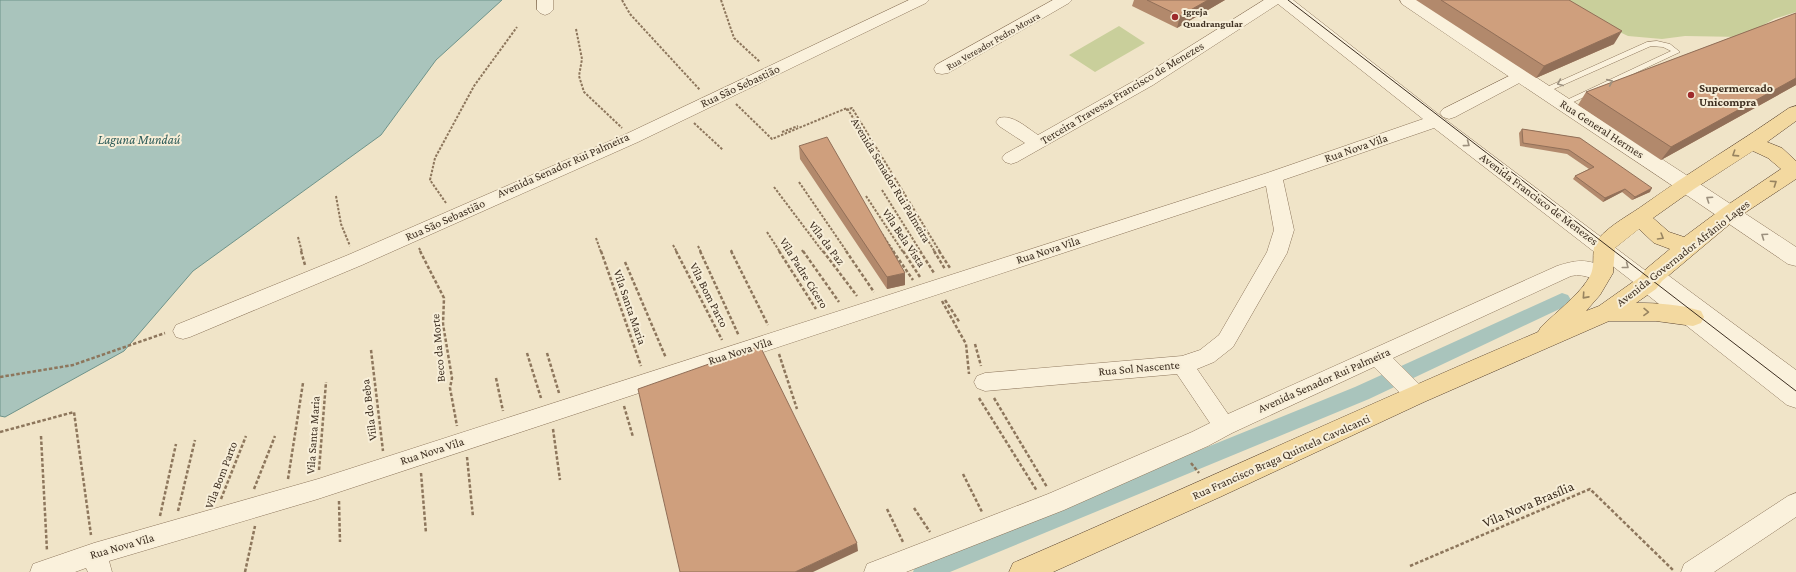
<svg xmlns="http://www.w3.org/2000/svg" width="1796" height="572" viewBox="0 0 1796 572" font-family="'Crimson Pro',serif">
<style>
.green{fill:#c9cf9b}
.water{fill:#a9c4bc;stroke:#6f938a}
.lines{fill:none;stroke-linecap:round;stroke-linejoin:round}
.canal{fill:#a9c4bc;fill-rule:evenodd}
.service-casing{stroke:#8d765c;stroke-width:1}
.minor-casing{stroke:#8d765c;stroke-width:1}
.tertiary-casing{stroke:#8d765c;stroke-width:1}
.primary-casing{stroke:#5b4430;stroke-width:1}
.path-far1{stroke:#8d765c;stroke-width:2;stroke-dasharray:2.5 1.5;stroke-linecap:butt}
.path{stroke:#8d765c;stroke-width:2.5;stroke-dasharray:3.5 2;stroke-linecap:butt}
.service{fill:#faf1dc;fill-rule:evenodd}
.minor{fill:#faf1dc;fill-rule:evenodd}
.tertiary{fill:#faf1dc;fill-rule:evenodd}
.primary{fill:#f3d9a0;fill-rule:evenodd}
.tram{stroke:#3d2e20;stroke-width:1}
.wall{fill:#b2896c}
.shaded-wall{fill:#916f58}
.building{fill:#cf9f7d;stroke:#916f58}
.oneway{stroke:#9c907e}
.oneway2{stroke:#988460}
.poi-dot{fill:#9e2a2b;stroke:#f7eed8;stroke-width:1.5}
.labels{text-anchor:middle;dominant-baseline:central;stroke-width:4;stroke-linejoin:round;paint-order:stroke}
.far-poi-label{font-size:10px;font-weight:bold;fill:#3d2e20;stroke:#f7eed8;text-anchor:start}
.far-street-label{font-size:10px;fill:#3d2e20;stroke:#f7eed8}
.street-label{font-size:12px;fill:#3d2e20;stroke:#f7eed8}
.poi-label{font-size:12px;font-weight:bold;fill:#3d2e20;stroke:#f7eed8;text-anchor:start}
.water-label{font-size:13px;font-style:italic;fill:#2f5d5a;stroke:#f7eed8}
.near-street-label{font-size:14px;fill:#3d2e20;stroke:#f7eed8}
</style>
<rect width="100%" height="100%" fill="#f0e4c8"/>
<path class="green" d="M1561 0H1796V12L1774 19 1742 37 1685 36 1662 39 1628 36 1582 14Z
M1119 26 1145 43 1095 72 1069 55Z"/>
<path class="water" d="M0 0H502L436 60 381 135 193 271 124 351 5 417 0 416Z"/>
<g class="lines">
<path class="canal" d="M1562 293 1568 295 1571 300 1568 305 1369 399 950 572H913L916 565 1355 387Z"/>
<defs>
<path id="service" d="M1657 41 1670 44 1680 52 1565 106H1559L1558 104 1671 51 1663 47 1651 46 1545 93 1542 94 1538 91 1647 42Z"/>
<path id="minor" d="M537 0H553V10L550 13 545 15 540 13 537 10Z
M909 0H929L926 3 638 142 362 265 190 337 183 339 176 337 173 331 176 325 348 255 626 134Z
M1053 0H1072L1069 3 948 73 942 74 936 73 934 69 936 65Z
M1264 0H1293L1442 117 1646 271 1654 267 1661 270 1796 370V391L1788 388 1656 287 1648 291 1641 288 1434 128 1283 180 1294 230 1287 253 1233 347 1214 362 1197 369 1228 414 1557 266C1579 259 1588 259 1609 269L1612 274 1609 279C1595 284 1587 272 1571 276L1393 358 1424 389 1427 395 1424 401 1416 404 1408 401 1374 367 1232 433 1208 446 1064 510 906 572H864L867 564 1048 494 1192 432 1210 423 1177 374 985 391 977 388 974 382 977 376 985 373 1182 356 1200 350 1219 335 1267 252 1274 230 1266 186 318 499 109 561 112 572H88L86 568 75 572H30L33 564 94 543 318 479 1267 173 1423 119 1278 4 1153 85 1017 162 1011 164 1005 162 1002 158 1005 154 1025 143 999 126 996 122 999 118C1013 114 1027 128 1038 135L1141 77Z
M1519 71 1525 72 1527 76 1525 80 1455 117 1449 119 1443 117 1440 113 1443 109Z
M1796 493V517L1714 572H1681L1684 564 1788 496Z"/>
<path id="tertiary" d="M1400 0H1419C1544 84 1671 164 1796 247V266L1788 264C1660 176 1530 92 1402 4Z
M1648 275 1656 277 1796 384V408L1787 405 1640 289 1637 283 1640 277Z"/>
<path id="primary" d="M1796 106V121L1767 142 1782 148 1796 161V179L1737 218 1662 281 1656 289 1636 303C1657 303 1680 304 1701 311L1704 317 1701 323 1693 326 1656 321H1609L1424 402 1220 497 1053 572H1009L1013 563C1189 487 1362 407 1538 332L1541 327C1556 312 1582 293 1591 274 1596 262 1590 248 1598 239 1611 224 1630 215 1645 204 1692 170 1742 141 1789 108ZM1753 151 1768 158 1781 169 1723 208 1684 237 1669 232 1653 218 1694 189ZM1639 229 1654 243 1670 249 1646 269 1640 277 1599 306 1586 311 1600 295 1613 273 1615 248Z"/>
</defs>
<use href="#service" class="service-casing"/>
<use href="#minor" class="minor-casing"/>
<use href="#tertiary" class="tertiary-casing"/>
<use href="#primary" class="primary-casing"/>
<path class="path-far1" d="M622 0 630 14 700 90
M721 0 734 38 760 62
M576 29 582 59 579 76 584 92 622 128
M736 104 772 139 847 108 935 252
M846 110 852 108 940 252
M694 123 723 150
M782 132 798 126
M799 182 847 252
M774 187 823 252
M882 190 921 252
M336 196 341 224 350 246
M866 196 903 252
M446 203 430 180 435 158 474 86 517 27
M880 231 894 252
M767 232 780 252
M298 237 302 252
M596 238 601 252
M673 245 677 252
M698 246 701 252
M419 248 421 252
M731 250 732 252
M802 250 803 252"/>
<path class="path" d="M301 251 305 265
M420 251 444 298 443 324 452 378 450 388 457 426
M601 251 641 366
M676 251 722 340
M700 251 739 336
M731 251 768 325
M779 251 816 309
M803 251 839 302
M823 251 857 296
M846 251 874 292
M893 251 913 280
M903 251 920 277
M920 251 934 273
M934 251 945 269
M939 251 950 268
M625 262 666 358
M945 300 960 323
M942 301 966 344 969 374
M975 344 981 366
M371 350 383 451
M527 353 541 398
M547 353 559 393
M779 354 797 409
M0 377 73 365 165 333
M496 378 503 411
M979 398 1037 491
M994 398 1047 487
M624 406 633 437
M553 429 560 480
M0 432 74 412 91 535
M41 436 47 551
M467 457 473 517
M1191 463 1199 473
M319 470 326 382
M421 473 426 533
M963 474 982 512
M288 479 303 383
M254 489 275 436
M221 499 246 436
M339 501 340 542
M914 508 930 532
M887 509 903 542
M178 511 195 440
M160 516 176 444
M1410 566 1590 489 1673 570
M245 572 255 526"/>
<use href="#service" class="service"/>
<use href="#minor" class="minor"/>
<use href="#tertiary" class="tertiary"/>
<use href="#primary" class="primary"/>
<path class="tram" d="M1288 0 1796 391"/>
</g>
<path class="wall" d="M1134 0H1225L1177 28 1132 6Z
M1416 0H1569L1614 44 1536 78Z
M1796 13V85L1661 160 1578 105 1586 92Z
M1522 129 1580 138 1650 192 1632 200 1622 192 1603 202 1573 179 1575 176 1589 169 1567 154 1520 146 1519 133Z
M799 146 905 285 887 289 800 159Z"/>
<path class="shaded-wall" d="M1208 0H1225L1177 28 1180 16Z
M1622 31 1614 44 1536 78 1544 66Z
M1796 78V85L1661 160 1671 147Z
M1652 188 1650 192 1632 200 1635 197Z
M1625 189 1622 192 1603 202 1605 198Z
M905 273V285L887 289V277Z
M857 543 858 551 813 572H795Z"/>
<path class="building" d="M1147 0H1208L1180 16Z
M1441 0H1569L1622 31 1544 66Z
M1796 13V78L1671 147 1586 92Z
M1522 129 1580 138 1652 188 1635 197 1625 189 1605 198 1575 176 1594 167 1569 150 1523 143Z
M827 137 905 273 887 277 799 146Z
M760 346 857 543 795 572H680L638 389Z"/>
<defs><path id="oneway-chevron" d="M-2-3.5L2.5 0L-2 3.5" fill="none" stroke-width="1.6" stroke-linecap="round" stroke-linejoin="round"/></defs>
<g class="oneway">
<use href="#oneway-chevron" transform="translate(1610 82) rotate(-24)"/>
<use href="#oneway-chevron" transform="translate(1560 83) rotate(157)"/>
<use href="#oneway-chevron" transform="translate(1467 144) rotate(37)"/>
<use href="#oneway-chevron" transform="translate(1709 199) rotate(-146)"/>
<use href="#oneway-chevron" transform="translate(1764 236) rotate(-145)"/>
<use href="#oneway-chevron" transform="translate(1626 266) rotate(38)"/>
</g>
<g class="oneway2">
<use href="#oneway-chevron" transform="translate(1735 154) rotate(147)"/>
<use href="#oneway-chevron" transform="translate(1774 183) rotate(-34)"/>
<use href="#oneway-chevron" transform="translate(1661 237) rotate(31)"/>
<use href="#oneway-chevron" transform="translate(1585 296) rotate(132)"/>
<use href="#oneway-chevron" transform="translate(1646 312) rotate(1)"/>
</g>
<g class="poi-dot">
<circle cx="1175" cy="17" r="4"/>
<circle cx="1691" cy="95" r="4"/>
</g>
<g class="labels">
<g class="far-poi-label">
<text x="1183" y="11">Igreja<tspan x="1183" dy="12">Quadrangular</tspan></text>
</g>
<g class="far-street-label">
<text transform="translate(993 41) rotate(-30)">Rua Vereador Pedro Moura</text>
</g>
<g class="street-label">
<text transform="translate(740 86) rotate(-25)">Rua São Sebastião</text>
<text transform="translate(1122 93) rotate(-31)">Terceira Travessa Francisco de Menezes</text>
<text transform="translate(1602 129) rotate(33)">Rua General Hermes</text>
<text transform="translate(1356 148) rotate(-19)">Rua Nova Vila</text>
<text transform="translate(563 165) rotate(-24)">Avenida Senador Rui Palmeira</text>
<text transform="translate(891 180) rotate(59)">Avenida Senador Rui Palmeira</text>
<text transform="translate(1539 199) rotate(37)">Avenida Francisco de Menezes</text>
<text transform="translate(445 220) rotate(-24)">Rua São Sebastião</text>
<text transform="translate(904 238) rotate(56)">Vila Bela Vista</text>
<text transform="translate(827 243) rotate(53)">Vila da Paz</text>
<text transform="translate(1048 250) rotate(-18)">Rua Nova Vila</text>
<text transform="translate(1683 253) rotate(-38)">Avenida Governador Afrânio Lages</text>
<text transform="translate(804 273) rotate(58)">Vila Padre Cícero</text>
<text transform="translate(709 295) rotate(63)">Vila Bom Parto</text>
<text transform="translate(630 307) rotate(71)">Vila Santa Maria</text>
<text transform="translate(438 348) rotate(-95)">Beco da Morte</text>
<text transform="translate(740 351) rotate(-18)">Rua Nova Vila</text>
<text transform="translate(1139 368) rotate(-5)">Rua Sol Nascente</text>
<text transform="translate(1324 380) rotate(-24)">Avenida Senador Rui Palmeira</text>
<text transform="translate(369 410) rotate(-97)">Viila do Beba</text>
<text transform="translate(313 435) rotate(-86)">Vila Santa Maria</text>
<text transform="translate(432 451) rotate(-18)">Rua Nova Vila</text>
<text transform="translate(1281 457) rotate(-24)">Rua Francisco Braga Quintela Cavalcanti</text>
<text transform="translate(221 475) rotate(-69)">Vila Bom Parto</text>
<text transform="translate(122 546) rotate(-16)">Rua Nova Vila</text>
</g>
<g class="poi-label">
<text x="1699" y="88">Supermercado<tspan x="1699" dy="14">Unicompra</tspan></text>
</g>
<g class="water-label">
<text x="139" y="139">Laguna Mundaú</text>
</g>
<g class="near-street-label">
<text transform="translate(1528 504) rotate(-23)">Vila Nova Brasília</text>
</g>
</g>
</svg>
